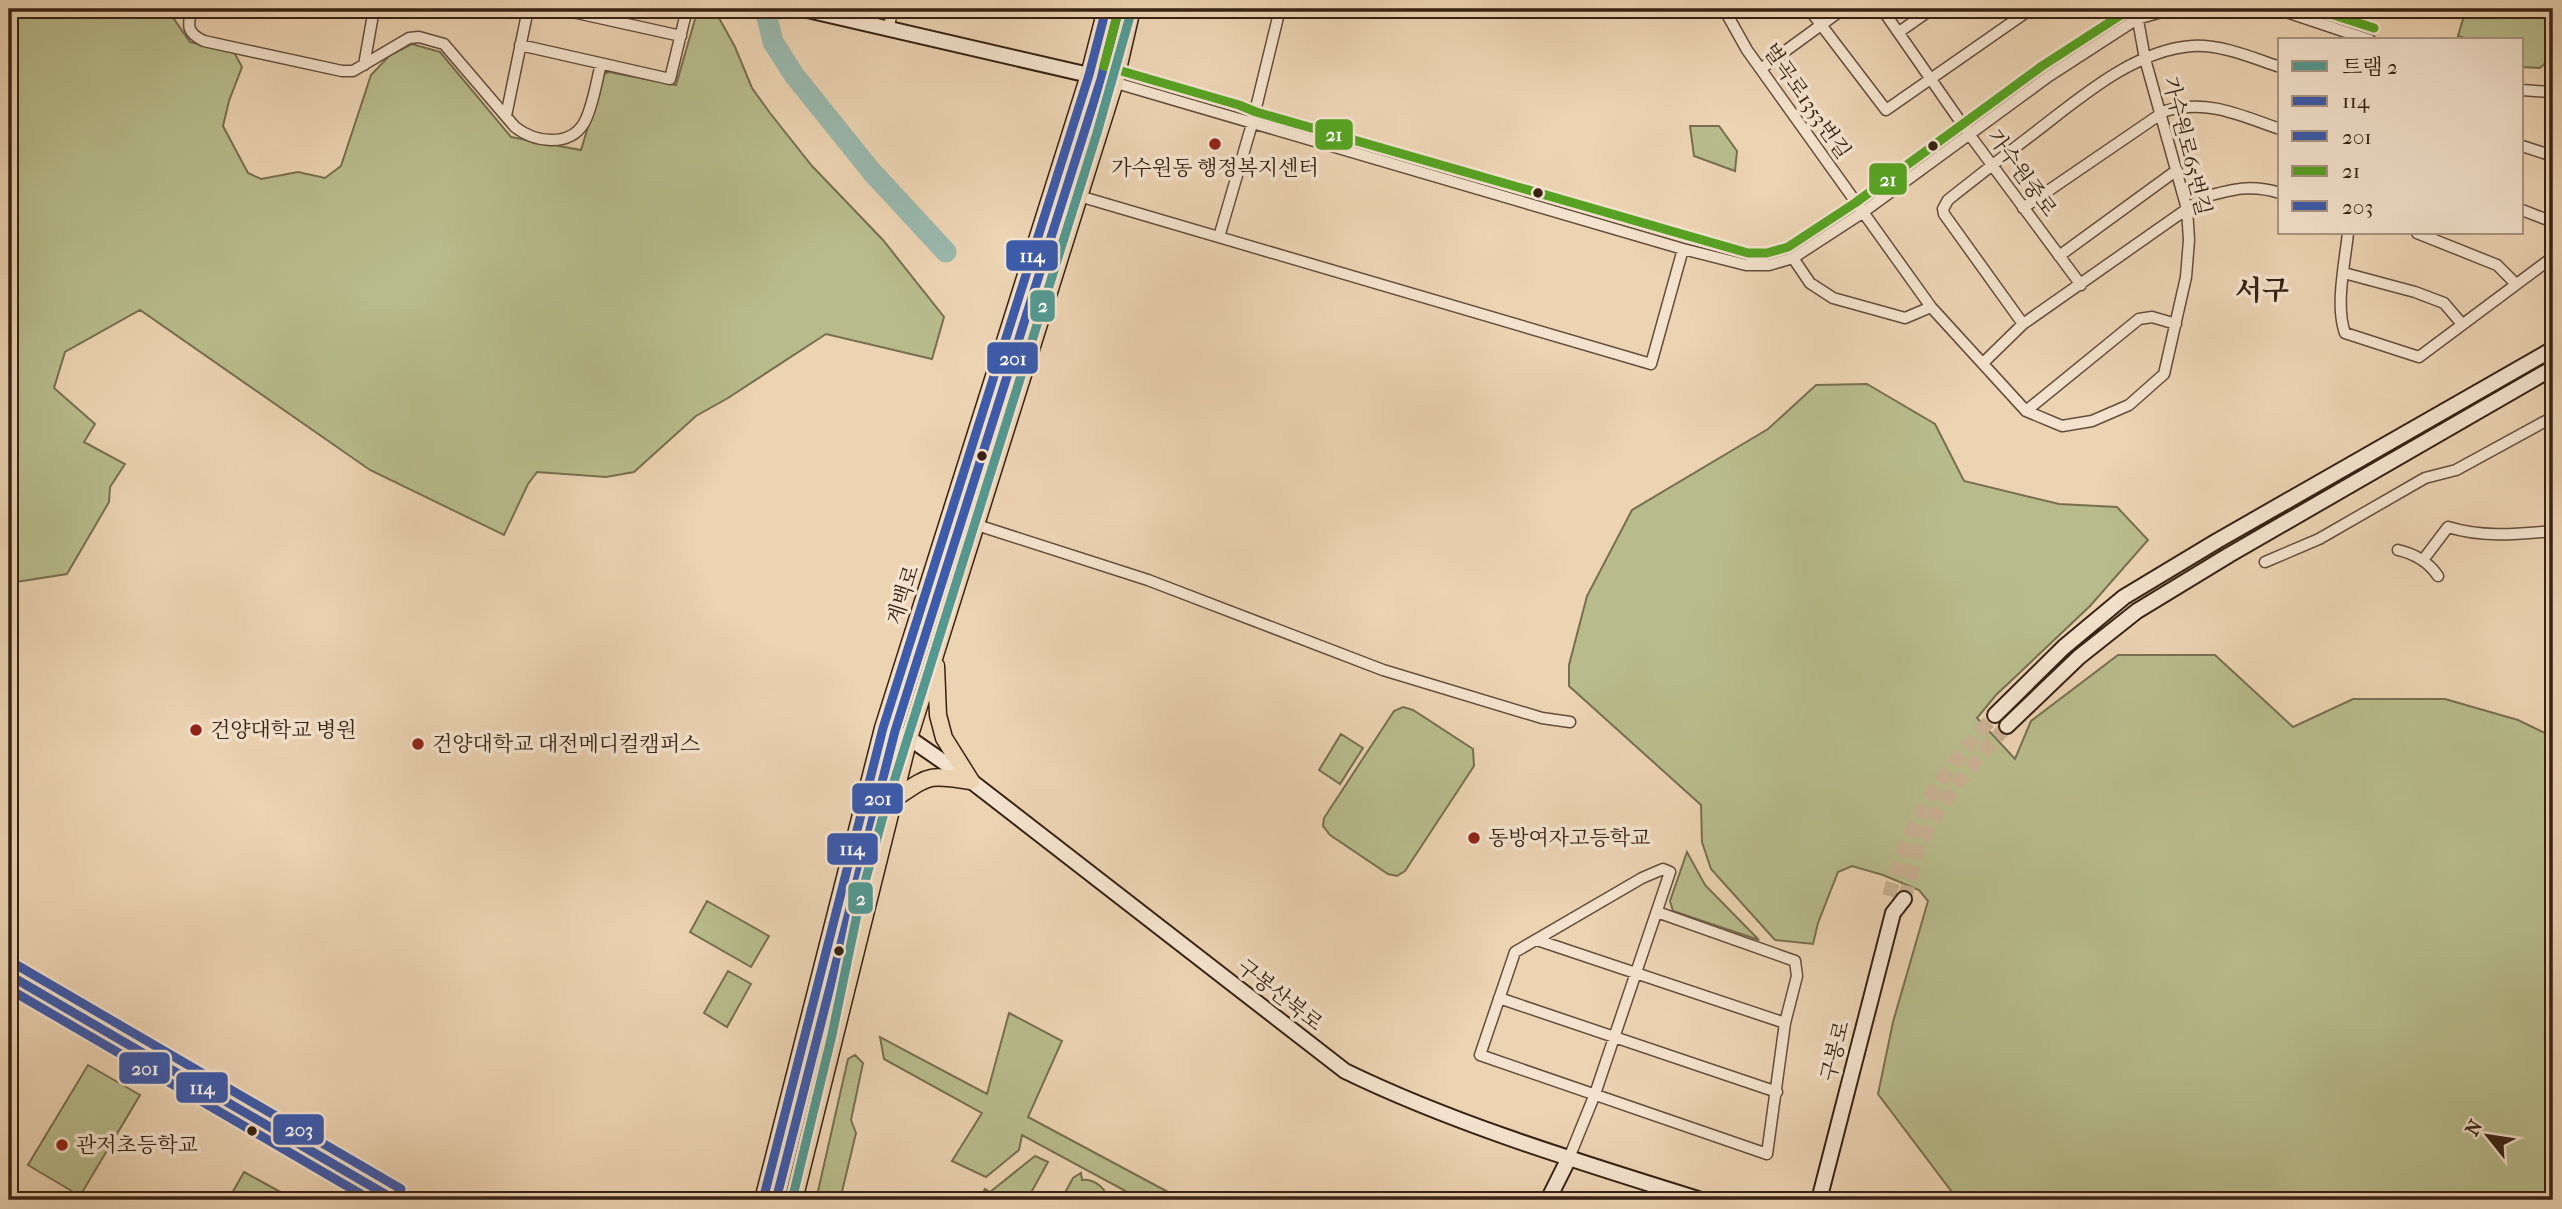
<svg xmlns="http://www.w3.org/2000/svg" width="2562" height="1209" viewBox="0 0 2562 1209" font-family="'IM FELL French Canon','Noto Serif KR',serif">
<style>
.green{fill:#b8bc8c;stroke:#786f50;stroke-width:2}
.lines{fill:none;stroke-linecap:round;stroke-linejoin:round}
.river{stroke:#99b8ac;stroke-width:21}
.secondary-tunnel{stroke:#c8b092;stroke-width:14;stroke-dasharray:14 7;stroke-linecap:butt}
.street-casing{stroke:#644e3c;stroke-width:13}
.secondary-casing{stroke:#372214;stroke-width:18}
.primary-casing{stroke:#372214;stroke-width:19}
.street{stroke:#f3e2cd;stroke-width:10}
.secondary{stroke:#f3e2cd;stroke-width:14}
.primary{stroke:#ecd3b2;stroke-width:16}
.bus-1-casing{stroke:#f3e2cd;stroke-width:14}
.bus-2-casing{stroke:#f3e2cd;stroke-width:14}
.bus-3-casing{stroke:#f3e2cd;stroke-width:14}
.bus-4-casing{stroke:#f3e2cd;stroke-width:14}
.bus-1{stroke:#3d5bab;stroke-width:9}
.bus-2{stroke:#3d5bab;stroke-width:9}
.bus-3{stroke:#57a223;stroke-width:9}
.bus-4{stroke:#3d5bab;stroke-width:9}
.tram-1-casing{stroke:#f3e2cd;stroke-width:14}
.tram-1{stroke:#559890;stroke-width:9}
.poi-dot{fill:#8f2418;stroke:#f3e2cd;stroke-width:2.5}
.bus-dot{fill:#372214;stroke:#f3e2cd;stroke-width:2.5}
.labels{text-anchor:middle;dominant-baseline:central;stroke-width:7;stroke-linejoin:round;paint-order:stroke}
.street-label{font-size:21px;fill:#372214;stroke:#f3e2cd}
.poi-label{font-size:21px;fill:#372214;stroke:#f3e2cd;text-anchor:start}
.district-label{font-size:28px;font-weight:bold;fill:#372214;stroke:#f3e2cd}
.line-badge{stroke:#f3e2cd;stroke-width:2.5}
.badge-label{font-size:19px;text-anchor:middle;font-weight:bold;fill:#fff}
</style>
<rect width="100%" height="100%" fill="#ecd3b2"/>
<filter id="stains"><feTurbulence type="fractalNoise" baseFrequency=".00286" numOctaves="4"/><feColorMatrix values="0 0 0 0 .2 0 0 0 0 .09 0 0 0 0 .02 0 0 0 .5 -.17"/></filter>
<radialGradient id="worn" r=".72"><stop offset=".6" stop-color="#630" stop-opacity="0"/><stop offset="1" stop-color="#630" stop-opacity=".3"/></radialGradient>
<path class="green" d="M9 9H167L190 42 234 52 242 67 229 101 223 126 248 173 261 179 298 172 325 178 341 166 371 75 390 55 412 44 440 52 511 137 581 150 604 74 609 72 676 85 698 9H714L735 47 752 88 770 113 812 166 883 240 944 317 932 359 826 334 728 398 696 416 634 472 606 477 537 472 528 484 504 535 370 470 140 310 65 352 54 388 95 424 84 442 125 464 110 487 109 502 67 574 9 583Z
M2466 9H2553V56L2540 68 2522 67V40H2471L2458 36Z
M1690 126H1719L1737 151 1735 171 1694 156Z
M1867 384 1935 424 1964 481 2059 504 2117 507 2148 540 2090 606 1996 695 1977 718 2015 759 2031 721 2118 655H2215L2293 727 2353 699H2445L2518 720 2553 737V1200H1958L1878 1094 1893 1022 1928 901 1919 890 1883 875 1852 866 1838 872 1818 923 1813 944 1775 940 1711 869 1702 842 1701 805 1569 686V665L1587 596 1632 510 1768 429 1816 385Z
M1403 707 1413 710 1473 749 1474 766 1405 871 1397 876 1388 874 1330 835 1323 826 1324 818 1394 711Z
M1341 734 1363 748 1340 784 1319 770Z
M1687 852 1705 885 1759 940 1673 911 1670 901Z
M707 901 769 936 751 967 690 932Z
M728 971 751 984 727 1027 704 1013Z
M1009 1013 1062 1041 1028 1117 1183 1200H1142L1022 1135 1019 1150 986 1177 952 1161 982 1113 884 1059 880 1037 987 1094Z
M855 1055 863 1063 851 1120 856 1133 840 1200H816L848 1059Z
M88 1065 140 1095 80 1196 28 1165Z
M1035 1156 1048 1162 1027 1200H979L985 1189 990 1192Z
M244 1172 295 1200H228Z
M1081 1173 1082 1180C1091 1178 1101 1185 1105 1192L1103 1200H1061L1073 1178Z"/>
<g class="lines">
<path class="river" d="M765 9 773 42 794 75 872 172 946 252"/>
<path class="secondary-tunnel" d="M1889 896C1894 879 1899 861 1906 844 1926 795 1959 754 1995 715
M1904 899C1910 882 1913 863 1920 846 1941 800 1973 763 2007 726"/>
<defs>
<path id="street" d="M192 9C187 26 187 33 204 41L342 71H353L409 38 419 37 444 44 515 127C534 142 569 148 584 123 593 107 596 83 601 64
M559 9 681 36
M1724 9 1747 50 1931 307 2026 411 2062 426 2092 421 2129 405 2164 374 2186 277 2189 240 2187 209 2145 59 2136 9
M1809 9 1886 110 2031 9
M1882 9 1969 134 2081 285
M2277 9 2370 40
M889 28 892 9
M1899 32 1932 9
M520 45 670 79 687 9
M364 65 374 9
M1762 68 1843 9
M1089 75 1683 249 1746 265H1769L1793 258 1862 213 2049 76 2137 19 2172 9
M2522 90 2549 92 2553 90
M506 116 528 9
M2522 146 2553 156
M1079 196 1651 364 1683 249
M2023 208 2165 111C2209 99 2239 115 2280 129
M2522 210 2553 222
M2348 233C2345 262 2335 306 2345 333L2419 357 2553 257
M2417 233 2497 265 2516 284
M1219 237 1252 124 1280 9
M2059 256 2177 170
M1793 258 1810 283 1833 298 1905 318 1931 307
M2344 273 2415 292 2444 303 2462 324
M2023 324 1944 214 1943 209 1948 200C1978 176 2008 153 2038 130 2081 97 2135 50 2192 46 2221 44 2253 58 2280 67
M1983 363 2023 324 2204 197C2233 189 2251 184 2280 193
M2026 411 2139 319 2152 317 2176 324
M977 525 1148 580 1383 670 1542 718 1570 722
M2398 550C2415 554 2428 561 2438 576
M2423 560 2448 527C2484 538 2517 534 2553 531
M2265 562 2319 539 2425 478 2456 470 2553 417
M1537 940 1785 1023
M9 975 395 1200
M1499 998 1777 1092
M1569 1158 1595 1094 1670 872 1663 869 1642 878 1515 952 1480 1055 1767 1154 1785 1023 1797 976 1795 961 1657 912
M370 1200 376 1189"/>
<path id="secondary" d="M803 9 1089 75
M1995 715 2064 647 2124 597 2217 541 2553 349
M2007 726 2079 657 2137 611 2229 555 2553 368
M883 728 909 738 971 781 1345 1071C1456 1125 1583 1163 1701 1200
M1548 1200 1569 1158
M1819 1200 1893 913 1904 899"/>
<path id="primary" d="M936 666 938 715 944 738 971 781
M894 799C930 775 927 774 971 781
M763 1200 883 728 1089 75 1106 9
M794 1200 909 738 1115 82 1132 9"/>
</defs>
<use href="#street" class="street-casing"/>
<use href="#secondary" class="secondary-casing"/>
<use href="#primary" class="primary-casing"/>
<use href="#street" class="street"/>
<use href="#secondary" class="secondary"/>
<use href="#primary" class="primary"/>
<defs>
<path id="bus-1" d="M9 975 395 1200
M763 1200 883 728 1089 75 1106 9"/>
<path id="bus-2" d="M9 989 371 1200
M776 1200 895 731 1101 79 1118 12"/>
<path id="bus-3" d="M2315 9 2374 28
M1118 12 1104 66 1239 105 1256 112 1748 253H1767L1788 247 1855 203 2042 66 2130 9"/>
<path id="bus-4" d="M15 964 401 1189"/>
</defs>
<use href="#bus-1" class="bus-1-casing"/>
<use href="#bus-2" class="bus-2-casing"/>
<use href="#bus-3" class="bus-3-casing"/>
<use href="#bus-4" class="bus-4-casing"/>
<use href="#bus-1" class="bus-1"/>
<use href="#bus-2" class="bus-2"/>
<use href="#bus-3" class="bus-3"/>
<use href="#bus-4" class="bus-4"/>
<defs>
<path id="tram-1" d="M792 1200 832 1035 860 900 882 820 1097 133 1132 9"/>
</defs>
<use href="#tram-1" class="tram-1-casing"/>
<use href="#tram-1" class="tram-1"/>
</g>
<g class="poi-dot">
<circle cx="1215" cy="144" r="7"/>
<circle cx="196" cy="730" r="7"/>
<circle cx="418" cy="744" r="7"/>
<circle cx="1474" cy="838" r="7"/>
<circle cx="62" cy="1145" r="7"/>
</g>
<g class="bus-dot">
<circle cx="1933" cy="146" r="6"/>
<circle cx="1538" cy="193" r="6"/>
<circle cx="982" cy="456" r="6"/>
<circle cx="839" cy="951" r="6"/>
<circle cx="252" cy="1131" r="6"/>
</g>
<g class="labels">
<g class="street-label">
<text transform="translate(1807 101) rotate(55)">벌곡로1353번길</text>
<text transform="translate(2187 146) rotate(76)">가수원로65번길</text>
<text transform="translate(2022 173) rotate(54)">가수원중로</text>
<text transform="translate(903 595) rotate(-72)">계백로</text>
<text transform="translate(1280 995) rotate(38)">구봉산북로</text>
<text transform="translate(1835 1051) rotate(-76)">구봉로</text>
</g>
<g class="poi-label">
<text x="1215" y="168" text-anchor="middle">가수원동 행정복지센터</text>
<text x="210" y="730">건양대학교 병원</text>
<text x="432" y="744">건양대학교 대전메디컬캠퍼스</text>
<text x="1488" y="838">동방여자고등학교</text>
<text x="76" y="1145">관저초등학교</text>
</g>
<g class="district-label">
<text x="2262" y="290">서구</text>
</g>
</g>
<g class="line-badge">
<rect x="1314" y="118" width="40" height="33" rx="7" fill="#57a223"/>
<rect x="1868" y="162" width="40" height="34" rx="7" fill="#57a223"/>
<rect x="1005" y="239" width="54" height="33" rx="7" fill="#3d5bab"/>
<rect x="1029" y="289" width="27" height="34" rx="7" fill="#559890"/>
<rect x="986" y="341" width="53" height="34" rx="7" fill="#3d5bab"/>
<rect x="851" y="782" width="53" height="33" rx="7" fill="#3d5bab"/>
<rect x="826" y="832" width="53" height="34" rx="7" fill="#3d5bab"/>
<rect x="847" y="881" width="27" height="34" rx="7" fill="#559890"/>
<rect x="118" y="1051" width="53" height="34" rx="7" fill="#3d5bab"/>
<rect x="175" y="1071" width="54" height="33" rx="7" fill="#3d5bab"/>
<rect x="272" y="1113" width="53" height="33" rx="7" fill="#3d5bab"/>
</g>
<g class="badge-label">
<text x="1334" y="141">21</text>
<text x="1888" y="186">21</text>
<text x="1032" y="262">114</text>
<text x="1043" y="312">2</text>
<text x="1013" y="365">201</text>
<text x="878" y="805">201</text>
<text x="852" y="855">114</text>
<text x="861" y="905">2</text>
<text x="145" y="1075">201</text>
<text x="202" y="1094">114</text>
<text x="299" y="1136">203</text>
</g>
<rect width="2562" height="1209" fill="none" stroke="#ecd3b2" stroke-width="35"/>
<rect x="10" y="10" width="2541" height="1188" fill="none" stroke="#372214" stroke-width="3.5"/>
<rect x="18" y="18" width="2527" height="1174" fill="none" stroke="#372214" stroke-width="2"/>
<rect x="2278" y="38" width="245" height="196" fill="#f3e2cd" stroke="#a89583" stroke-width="2"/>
<rect x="2292" y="61" width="35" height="10" fill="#559890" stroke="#a89583" stroke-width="2"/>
<text x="2342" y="74" font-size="21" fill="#372214">트램 2</text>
<rect x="2292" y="96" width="35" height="10" fill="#3d5bab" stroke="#a89583" stroke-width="2"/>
<text x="2342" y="108" font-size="21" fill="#372214">114</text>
<rect x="2292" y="131" width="35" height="10" fill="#3d5bab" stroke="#a89583" stroke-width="2"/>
<text x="2342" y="144" font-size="21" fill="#372214">201</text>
<rect x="2292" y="166" width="35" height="10" fill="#57a223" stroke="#a89583" stroke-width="2"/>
<text x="2342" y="178" font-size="21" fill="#372214">21</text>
<rect x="2292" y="201" width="35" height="10" fill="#3d5bab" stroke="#a89583" stroke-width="2"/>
<text x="2342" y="214" font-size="21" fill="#372214">203</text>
<g transform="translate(2488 1136) rotate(300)" stroke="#f3e2cd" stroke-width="5" paint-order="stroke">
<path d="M0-5L12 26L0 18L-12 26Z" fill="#372214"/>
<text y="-10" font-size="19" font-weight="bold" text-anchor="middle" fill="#372214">N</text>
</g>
<rect width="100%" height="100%" filter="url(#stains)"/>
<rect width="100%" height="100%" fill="url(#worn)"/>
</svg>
